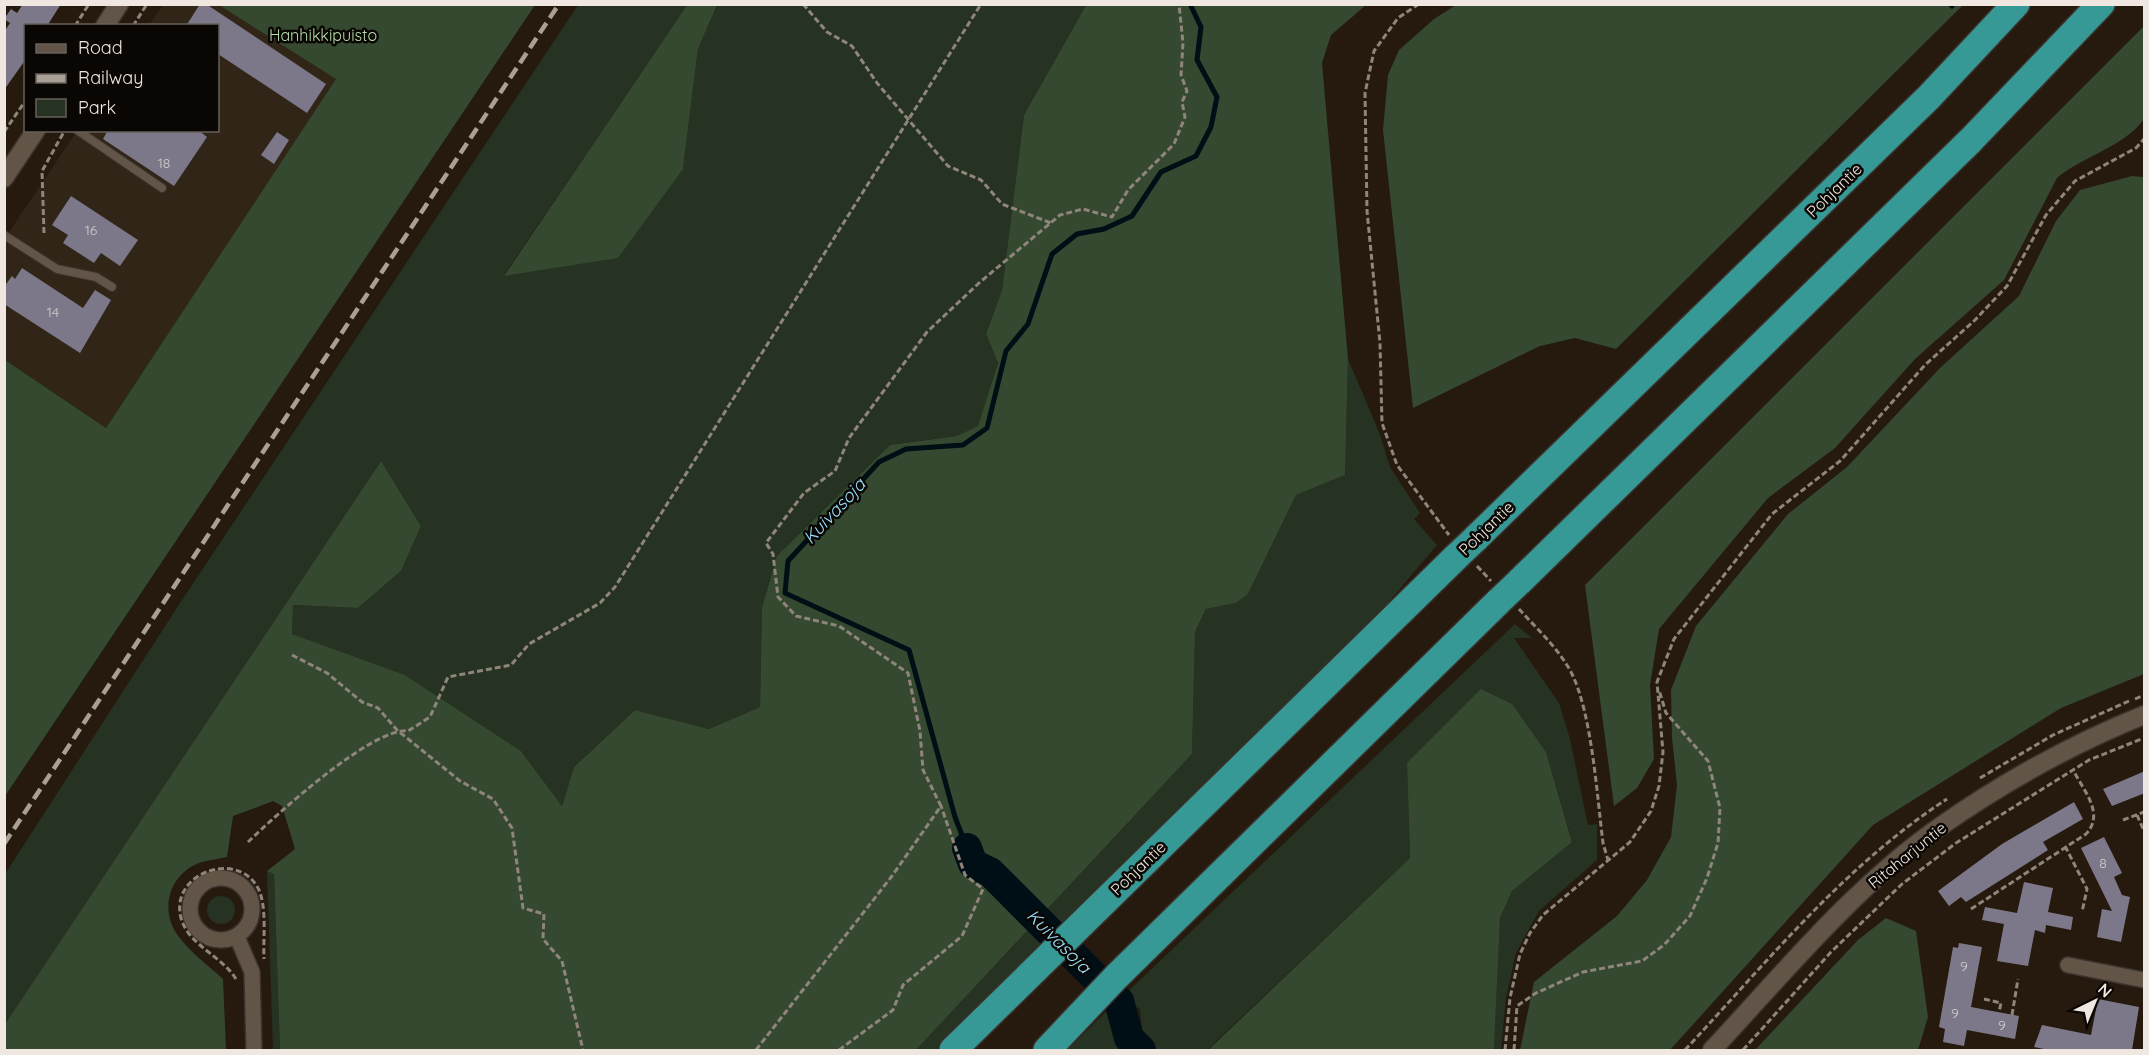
<svg xmlns="http://www.w3.org/2000/svg" width="2149" height="1055" viewBox="0 0 2149 1055" font-family="Quicksand,sans-serif">
<style>
.commercial{fill:#302517}
.green{fill:#263222}
.forest{fill:#34492f}
.lines{fill:none;stroke-linecap:round;stroke-linejoin:round}
.stream{stroke:#000e16;stroke-width:5}
.river{stroke:#000e16;stroke-width:30}
.building{fill:#7c788a}
.service-casing{stroke:#3b322d;stroke-width:10}
.minor-casing{stroke:#3b322d;stroke-width:18}
.tertiary-casing{stroke:#3b322d;stroke-width:21}
.motorway-casing{stroke:#3b322d;stroke-width:30}
.path{stroke:#8f857b;stroke-width:3;stroke-dasharray:6 3;stroke-linecap:butt}
.service{stroke:#625547;stroke-width:8}
.minor{stroke:#625547;stroke-width:15}
.tertiary{stroke:#625547;stroke-width:18}
.motorway{stroke:#369995;stroke-width:27}
.rail{stroke:#a89f95;stroke-width:4.5;stroke-dasharray:12 6;stroke-linecap:butt}
.motorway-bridge-casing{stroke:#3b322d;stroke-width:30;stroke-linecap:butt}
.motorway-bridge{stroke:#369995;stroke-width:27}
.labels{text-anchor:middle;dominant-baseline:central;stroke-width:5;stroke-linejoin:round;paint-order:stroke}
.number-label{font-size:14px;fill:#d3ccca}
.park-label{font-size:16px;fill:#b4ddaa;stroke:#0a0603}
.street-label{font-size:16px;fill:#f0e8e0;stroke:#0a0603}
.water-label{font-size:18px;font-style:italic;fill:#9be0fe;stroke:#0a0603}
</style>
<rect width="100%" height="100%" fill="#251a0d"/>
<path class="commercial" d="M163 5H219L337 79 106 428 5 360V238L77 131 218 130V26L149 25Z"/>
<path class="green" d="M578 5H687L504 275 683 169 698 49 717 5H1086L1024 115 1002 290 986 334 998 363 978 427 957 436 890 445 762 608 760 707 709 729 635 710 574 767 562 806 521 751 405 675 291 634 293 605 358 608 401 571 421 526 381 461 5 1024V874L180 603Z
M1348 359 1379 432 1390 467 1420 513 1414 519 1437 545 1382 610 938 1050H916L1192 754 1195 632 1206 609 1236 603 1248 594 1296 495 1345 475Z
M1515 624 1532 638H1514L1559 703 1570 739 1588 825 1597 824V860L1539 911 1516 953 1506 998 1501 1050H1494L1500 918 1512 891 1572 841 1546 752 1407 763 1410 858 1207 1050H1155L1142 1030 1140 1009 1132 1005 1123 996Z
M267 871 274 873 280 1050H273Z
M207 910a14 14 0 1 1 28 0a14 14 0 1 1-28 0Z
M1111 1007 1120 1016V1033L1134 1050H1067Z"/>
<path class="forest" d="M219 5H535L5 796V360L106 428 336 79Z
M687 5H717L698 49 683 169 618 258 504 276Z
M1086 5H1366L1331 35 1322 63 1348 359 1345 475 1296 495 1248 594 1236 603 1206 609 1195 632 1192 754 916 1050H280L274 874 267 871 295 849 282 806 273 801 233 816 227 857C218 859 208 860 199 863 168 875 159 912 179 937 191 953 209 966 223 979L226 1050H5V1024L381 461 421 526 401 571 358 608 293 605 292 634 405 675 521 751 562 806 574 767 635 710 709 729 760 707 762 608 777 556 890 445 957 436 978 426 998 363 986 334 1002 290 1024 115Z
M1456 5V4L1963 5 1616 349 1575 338 1540 346 1413 408 1383 130 1388 75 1399 50 1434 19Z
M2144 26V119C2124 147 2083 156 2057 178L2004 280 1915 359 1835 448 1768 498 1659 629 1650 685 1654 759 1637 788 1614 806 1585 585Z
M2132 176 2144 177V674L2061 708 1873 825 1670 1050H1520L1534 982 1617 916 1647 880 1671 837 1677 785 1672 738 1671 690 1696 626 1788 514 1847 467 1940 368 2019 296 2056 221 2080 190Z
M1481 689 1512 704 1546 752 1572 842 1512 891 1500 918 1494 1050H1208L1410 858 1407 763Z
M1886 918 1916 931 1928 1017 1918 1050H1755L1858 940Z"/>
<g class="lines">
<path class="stream" d="M1950 4 1952 6
M967 848 955 817 909 650 785 593 788 561 879 462 906 449 963 445 987 428 1006 351 1028 324 1052 254 1077 234 1104 229 1132 216 1161 172 1196 156 1211 127 1217 97 1197 60 1201 27 1190 4"/>
<path class="river" d="M967 848 973 864 990 872 1119 1001 1129 1038 1141 1050"/>
</g>
<path class="building" d="M23 4H61L47 26H26V59L4 90V32L10 23 4 19 11 9 17 13Z
M200 4H206L326 84 307 113 218 54V26H186Z
M108 130H198L207 137 174 186 103 139Z
M277 132 289 140 274 164 261 155Z
M71 196 138 240 120 266 101 253 94 263 63 243 68 235 52 225Z
M22 268 83 308 95 290 111 300 80 353 4 304V287L12 276 15 279Z
M2145 771V793L2112 806 2103 789Z
M2074 802 2083 819 2043 842 2048 850 1966 902 1961 897 1949 906 1938 891 2002 844Z
M2104 837 2122 873 2114 877 2122 895 2130 897 2121 942 2097 937 2102 909 2112 911 2081 848Z
M2024 882 2053 888 2048 912 2073 917 2071 930 2046 925 2045 933 2035 930 2028 966 1997 961 2004 924 1982 920 1985 907 2017 913Z
M1959 943 1982 947 1971 1007 2019 1016 2015 1039 1967 1030 1964 1046 1943 1042 1945 1029 1939 1027 1953 947 1958 948Z
M2098 999 2139 1007 2132 1050H2049L2034 1047 2042 1025 2091 1035Z"/>
<g class="lines">
<defs>
<path id="service" d="M77 130 162 188
M4 235 57 269 96 277 112 287"/>
<path id="minor" d="M190 909a31 31 0 1 1 62 0a31 31 0 1 1-62 0Z
M237 937 252 972 254 1050
M2068 965 2144 980"/>
<path id="tertiary" d="M105 26 119 4
M4 178 36 130
M1712 1050C1783 974 1852 889 1938 828 2002 783 2072 744 2144 715"/>
<path id="motorway" d="M1475 539 1929 97 2016 4
M1519 582 1971 140 2101 4
M953 1050 1456 557
M1047 1050 1116 977 1499 601"/>
</defs>
<use href="#service" class="service-casing"/>
<use href="#minor" class="minor-casing"/>
<use href="#tertiary" class="tertiary-casing"/>
<use href="#motorway" class="motorway-casing"/>
<path class="path" d="M803 4 827 32 852 46 877 83 948 166 981 180 1002 204 1051 223
M1419 4 1398 18 1374 51 1365 93 1367 211 1380 343 1382 423 1397 465 1449 535
M75 26 89 4
M133 26 147 4
M4 132 26 100
M44 233 42 171 65 130
M1477 566 1491 581
M1519 609C1537 629 1560 650 1572 674 1592 715 1597 796 1603 843L1608 860
M292 655 327 673 362 702 378 708 397 730 460 781 493 799 512 828 523 908 544 914 543 939 562 961 583 1050
M2135 699 2144 695
M1980 778 2053 735 2129 701
M2137 815 2144 831
M2123 820 2144 812
M248 842C275 816 372 727 408 731L430 717 448 677 511 665 529 644 600 603 615 587 981 4
M2065 846 2087 889 2082 912
M1971 909 2086 834C2105 814 2084 791 2073 770
M236 979C222 956 188 945 181 918 169 873 239 848 259 890 267 909 263 938 264 959
M1984 999 2001 1003 1999 1012
M2012 1015 2018 979
M756 1050 892 876 941 806 923 770 920 731 908 673 839 626 796 616 778 597 773 554 766 543 804 493 835 471 849 438 927 332 979 283 1060 215 1083 209 1112 217 1128 190 1174 144 1185 117 1182 102 1187 91 1181 75 1183 43 1179 4
M839 1050 893 1010 903 985 962 936 983 889 965 875 941 806
M1505 1050 1510 998 1520 954 1530 933 1543 915 1630 842 1651 811 1659 786 1663 752 1657 682 1674 639 1772 514 1840 461 1925 365 1975 320 2007 286 2046 215 2075 181 2136 148 2144 139
M1514 1050 1517 1006 1536 993 1583 972 1642 961 1664 945 1690 916 1707 878 1718 843 1720 808 1708 761 1666 713 1659 690
M1685 1050C1767 962 1845 865 1947 799
M1743 1050 1831 952 1902 884 1956 843 2089 760 2144 738"/>
<use href="#service" class="service"/>
<use href="#minor" class="minor"/>
<use href="#tertiary" class="tertiary"/>
<use href="#motorway" class="motorway"/>
<path class="rail" d="M4 844 559 4"/>
<defs>
<path id="motorway-bridge" d="M1456 557 1475 539
M1499 601 1519 582"/>
</defs>
<use href="#motorway-bridge" class="motorway-bridge-casing"/>
<use href="#motorway-bridge" class="motorway-bridge"/>
</g>
<g class="labels">
<g class="number-label">
<text x="164" y="163">18</text>
<text x="91" y="230">16</text>
<text x="53" y="312">14</text>
<text x="2103" y="863">8</text>
<text x="1964" y="966">9</text>
<text x="1955" y="1013">9</text>
<text x="2002" y="1025">9</text>
</g>
<g class="park-label">
<text x="323" y="35">Hanhikkipuisto</text>
</g>
<g class="street-label">
<text transform="translate(1834 190) rotate(-44)">Pohjantie</text>
<text transform="translate(1486 528) rotate(-44)">Pohjantie</text>
<text transform="translate(1907 855) rotate(-39)">Ritaharjuntie</text>
<text transform="translate(1138 868) rotate(-44)">Pohjantie</text>
</g>
<g class="water-label">
<text transform="translate(834 511) rotate(-47)">Kuivasoja</text>
<text transform="translate(1059 941) rotate(45)">Kuivasoja</text>
</g>
</g>
<rect width="2149" height="1055" fill="none" stroke="#f0e8e0" stroke-width="12"/>
<rect x="24" y="24" width="195" height="108" fill="#0a0603" stroke="#66605b" stroke-width="1.5"/>
<rect x="36" y="44" width="30" height="9" fill="#625547" stroke="#66605b" stroke-width="1.5"/>
<text x="78" y="54" font-size="18" fill="#f0e8e0">Road</text>
<rect x="36" y="74" width="30" height="9" fill="#a89f95" stroke="#66605b" stroke-width="1.5"/>
<text x="78" y="84" font-size="18" fill="#f0e8e0">Railway</text>
<rect x="36" y="99" width="30" height="18" fill="#263222" stroke="#66605b" stroke-width="1.5"/>
<text x="78" y="114" font-size="18" fill="#f0e8e0">Park</text>
<g transform="translate(2095 1001) rotate(43)" stroke="#0a0603" stroke-width="4.5" paint-order="stroke">
<path d="M0-4.5L10 22L0 15L-10 22Z" fill="#f0e8e0"/>
<text y="-9" font-size="16" font-weight="bold" text-anchor="middle" fill="#f0e8e0">N</text>
</g>
</svg>
